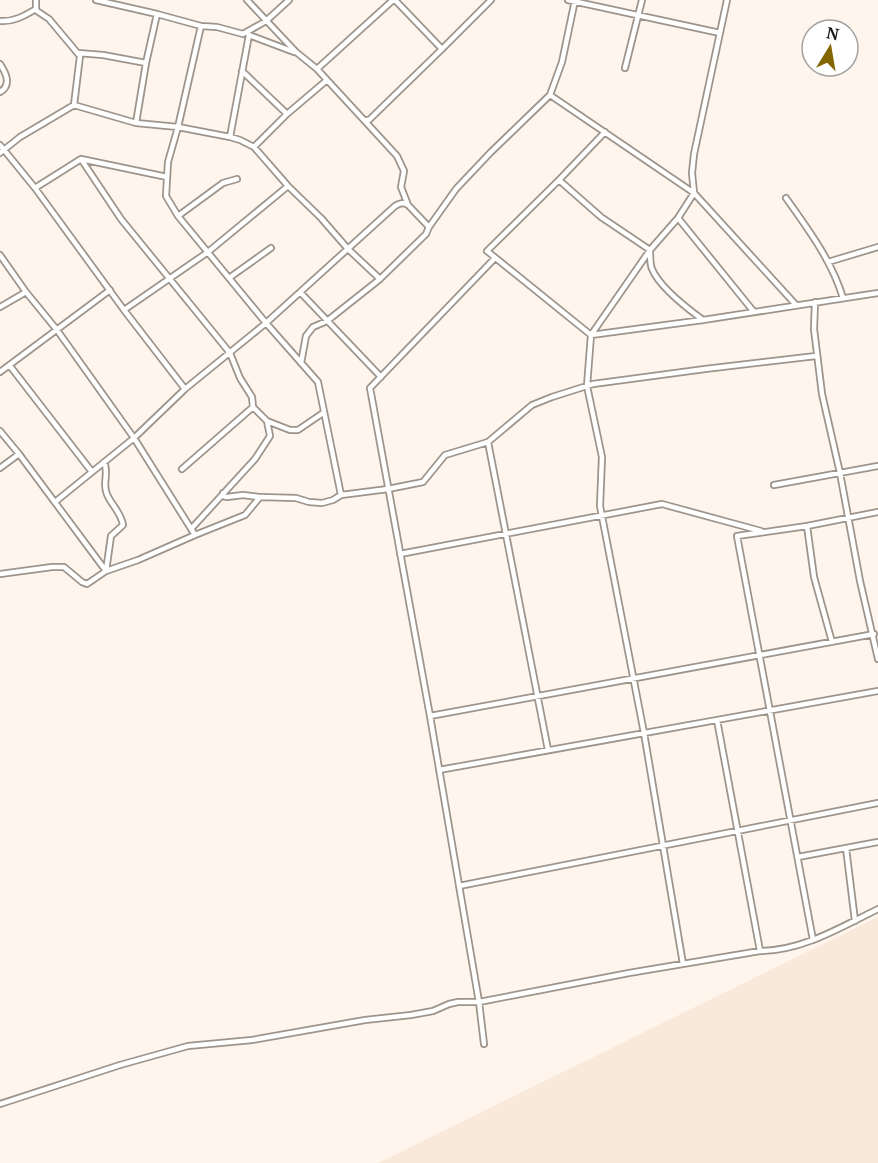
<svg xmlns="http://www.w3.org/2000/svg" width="878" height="1163" viewBox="0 0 878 1163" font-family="'PT Serif',serif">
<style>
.built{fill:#f9e9db}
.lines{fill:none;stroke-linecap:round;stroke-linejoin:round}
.minor-casing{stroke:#9d948c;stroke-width:8}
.minor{stroke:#fff;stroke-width:4.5}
</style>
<rect width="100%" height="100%" fill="#fff5ec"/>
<path class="built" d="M878 917V1163H378Z"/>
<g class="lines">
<defs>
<path id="minor" d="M96 0 157 14 201 26 217 27 243 34 266 21 289 0
M247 0 296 52 317 69 397 156 404 171 401 187 408 205 429 227 426 234 380 279 327 321 313 327 306 336 301 363
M395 0 442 49
M568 0 720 33
M0 21C14 22 24 16 36 9
M201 26 178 127 168 162 166 196 178 216 266 323 318 382 341 495
M249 35 294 52
M78 53 103 55 146 63
M0 64C6 73 12 85 0 92
M625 68 642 0
M317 69 393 0
M242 71 287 114
M550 95 694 193 796 305
M74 105 136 123 178 127 230 137 240 140 254 147 288 186 321 218 348 249 380 279
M366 120H369L442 49 491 0
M136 123 146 63 157 14
M605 132 559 180 487 251 591 335 650 250 678 218 694 193 692 173 694 154 727 0
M230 137 249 35
M0 145 35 188 124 310 185 389
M254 147 287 114 327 80
M0 153 20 137 74 105 80 56 49 19 37 11 36 9V0
M81 159 121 219 230 353 240 378 252 397 253 407 267 421 290 430H298L323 413
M559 180 601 217 650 250C650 256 650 264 652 269 659 286 688 309 703 320
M35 188 81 159 167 177
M786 198C808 229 832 261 843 298
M178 216 223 183 237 179
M678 218 754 312
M429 227 456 189 490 153 550 95 562 62 575 0
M0 255 26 292 57 330 134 438 195 535
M828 262 878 247
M229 278 271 248
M300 292 381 377
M815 302 814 329 822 394 840 473 860 581 878 659
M0 307 26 292
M124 310 208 252 288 186
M10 366 92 472
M0 372 110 290
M0 431 19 454 106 571
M104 462C109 472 103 481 106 491 108 502 121 511 123 525L111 536 106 571
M0 468 19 454
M182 469 253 407
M774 485 878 466
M223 493V496L227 497 243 495 259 497
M55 502 134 438 185 389 266 323 395 206C400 203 403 202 408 205
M807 526 814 577 832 642
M191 529 255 459 270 436 267 421
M400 554 662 504 761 531
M0 574 52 567H64L82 582 87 584 106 571 138 560 195 535 245 515 260 497 296 498 309 502 322 503 333 500 341 495 388 489 423 482 445 455 488 442
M430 716 874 634
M717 720 760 951
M548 750 488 442 532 405 552 397 593 384 705 369 816 356
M439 770 878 691
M846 848 855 921
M798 857 878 842
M459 886 878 803
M813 940 737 536 807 526 878 512
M683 964 644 733 600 506 602 457 587 386 591 335 703 320 878 293
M484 1044 479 1002 430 716 370 388 495 258
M0 1104 120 1065 188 1046 252 1040 365 1020 411 1015 433 1011 449 1004 458 1002H479L629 973 760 951C802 951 841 927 878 909"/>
</defs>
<use href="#minor" class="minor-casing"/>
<use href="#minor" class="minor"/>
</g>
<g transform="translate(830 48) rotate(11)"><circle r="28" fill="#ffffff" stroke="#a2a19f" stroke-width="1.5"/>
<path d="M0-4.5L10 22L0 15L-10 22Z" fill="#836600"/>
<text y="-9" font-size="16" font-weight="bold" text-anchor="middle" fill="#171310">N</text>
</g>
</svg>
